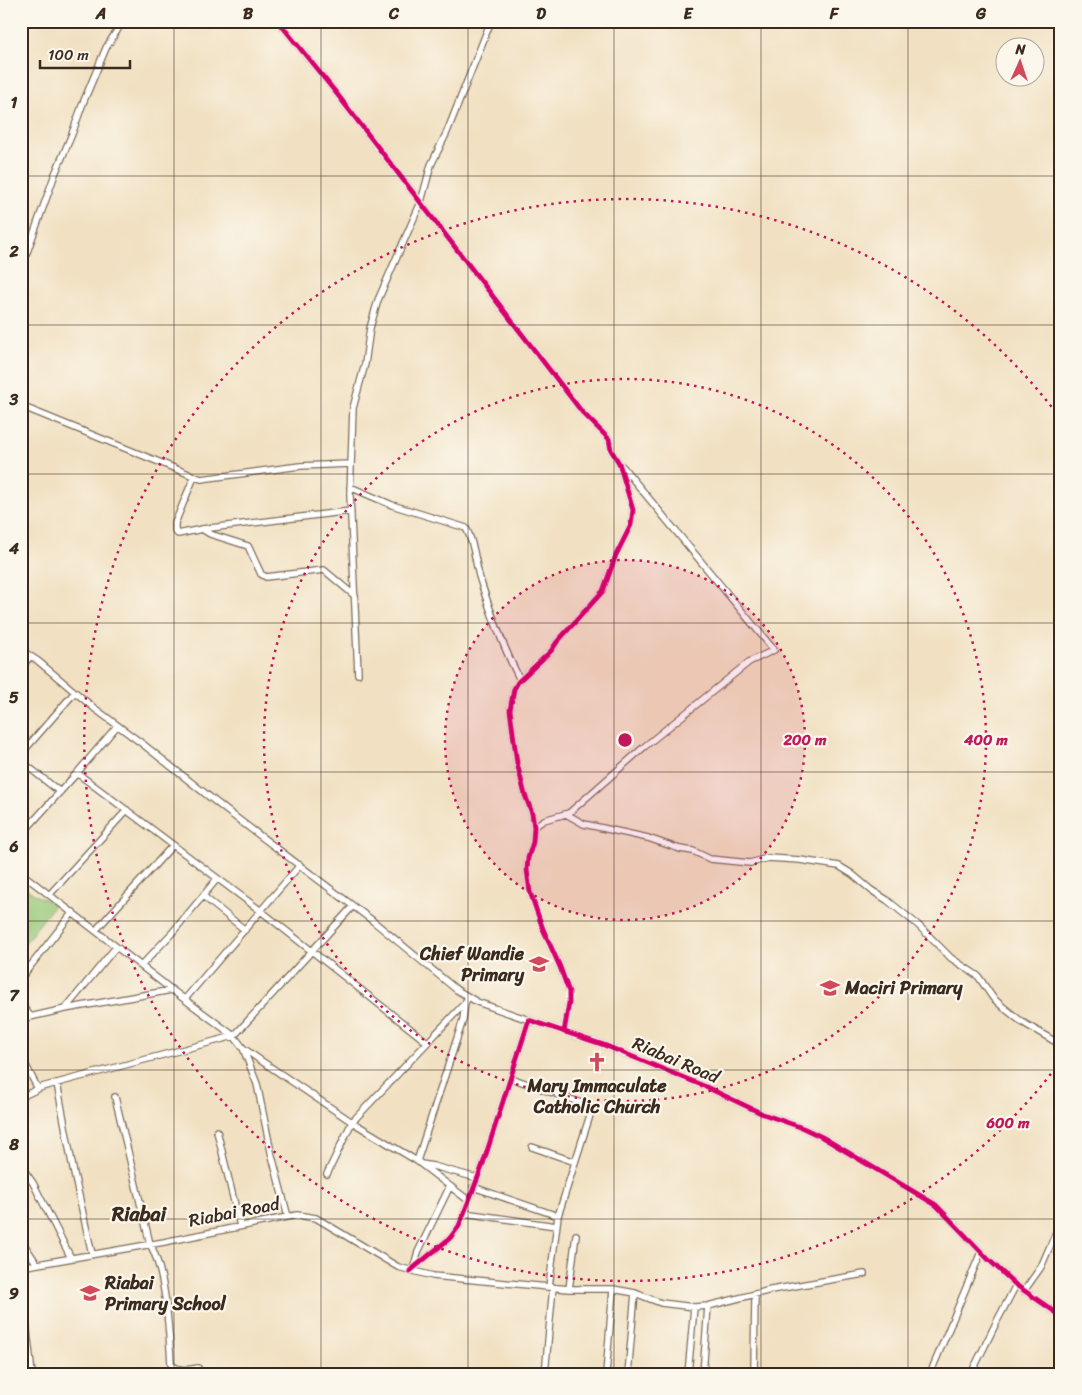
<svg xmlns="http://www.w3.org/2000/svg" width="1082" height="1395" viewBox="0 0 1082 1395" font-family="Sriracha,sans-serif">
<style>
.park{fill:#96c675;stroke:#68784a}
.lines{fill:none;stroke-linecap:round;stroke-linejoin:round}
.street-casing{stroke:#7b6a57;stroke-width:8}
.street{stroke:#fff;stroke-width:5.5}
.cycleway-casing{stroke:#fbf7ec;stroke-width:8}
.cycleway{stroke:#d6006c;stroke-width:5}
.grid{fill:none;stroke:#3b2a1e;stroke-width:1;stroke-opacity:0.55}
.ring{fill:none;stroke:#c2185b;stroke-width:2.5;stroke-dasharray:2.5 5}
.labels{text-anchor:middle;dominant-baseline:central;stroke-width:4.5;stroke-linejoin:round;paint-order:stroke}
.poi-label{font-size:18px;font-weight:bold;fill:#3b2a1e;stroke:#fbf7ec;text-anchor:start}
.street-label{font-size:18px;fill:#3b2a1e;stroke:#fbf7ec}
.quarter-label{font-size:20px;font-weight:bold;fill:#3b2a1e;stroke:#fbf7ec}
.centre{fill:#c2185b;stroke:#fbf7ec;stroke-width:2.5}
.ring-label{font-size:15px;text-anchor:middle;font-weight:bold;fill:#c2185b;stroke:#fbf7ec;stroke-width:4.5;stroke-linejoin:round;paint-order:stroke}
.neatline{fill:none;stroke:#3b2a1e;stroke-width:2}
.grid-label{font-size:16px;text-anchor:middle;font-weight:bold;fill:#3b2a1e}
</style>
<rect width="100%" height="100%" fill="#fbf7ec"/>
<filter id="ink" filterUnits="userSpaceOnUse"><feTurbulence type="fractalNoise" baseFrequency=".02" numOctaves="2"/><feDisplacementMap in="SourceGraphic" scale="10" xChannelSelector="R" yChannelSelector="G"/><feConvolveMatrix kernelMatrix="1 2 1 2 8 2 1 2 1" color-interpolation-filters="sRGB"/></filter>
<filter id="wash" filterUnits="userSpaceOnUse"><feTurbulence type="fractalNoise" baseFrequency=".0096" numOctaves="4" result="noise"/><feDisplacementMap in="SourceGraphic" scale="20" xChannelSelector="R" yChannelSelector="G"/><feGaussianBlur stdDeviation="1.12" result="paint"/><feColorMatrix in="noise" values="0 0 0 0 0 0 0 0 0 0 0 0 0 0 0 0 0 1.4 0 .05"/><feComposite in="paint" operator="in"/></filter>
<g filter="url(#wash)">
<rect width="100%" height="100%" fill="#f1e0c1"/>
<path class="park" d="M21 885 37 896 55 904 21 948Z"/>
</g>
<g filter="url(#ink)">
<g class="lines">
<defs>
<path id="street" d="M278 21 337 94 582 412 609 439 611 450 619 463 633 510 631 525 616 555 603 591 557 642 551 651 518 682 514 689 510 710 517 763 525 795 532 813 534 827 533 842 528 858 527 870 530 892 543 929 560 967 569 992V1003L564 1032
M21 269 55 174 72 134 83 103 106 48 118 29 120 21
M21 406 201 479 300 466 350 464
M194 477 175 523V531L178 534 202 529 210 534 248 546 261 574 266 577 324 570 355 596
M350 487 392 505 466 528C474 542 475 560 479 576 490 611 503 647 520 680
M202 529 351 511
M21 650 38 661 94 708 144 745 226 810 373 921 457 990 477 1002 529 1020
M21 667 30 657
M358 674 350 495 353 408 365 364 370 328 378 300 421 202 431 165 447 132 491 21
M21 754 75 692
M21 761 60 792
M77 773 261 911 427 1042
M566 814 584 824 648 838 680 849 693 851 710 859 750 863 768 858 800 860 839 866 852 874 871 890 887 900 918 925 951 958 978 976 993 998 1003 1007 1022 1022 1061 1045
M534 827 544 820 569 813 644 747 749 662 774 650 622 466
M21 835 77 773 117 726
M21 873 172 990 234 1036 243 1048 260 1060 352 1122 417 1161 468 1200
M50 894 127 810
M203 896 245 930
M96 930 173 845
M141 966 172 933 217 879
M21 978 73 912
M185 999 300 865
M21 1004 30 1016
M65 1009 172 990
M21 1019 65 1009 116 947
M243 1048 257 1084 271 1152 288 1217
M21 1056 38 1089
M511 1078 587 1105 592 1109 558 1216 549 1287
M57 1083 73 1169 92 1254
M21 1097 42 1087 234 1036 353 906
M115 1097 150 1244C166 1272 169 1331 171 1364 178 1372 188 1370 198 1368
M217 1131 240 1226
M532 1147 575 1162
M417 1161 463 1020 465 1003
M421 1164 433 1166 477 1178
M21 1166 33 1183 71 1258
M327 1174 352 1122 465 1003 468 997
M473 1187 558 1216
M464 1213 556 1226
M21 1240 37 1264
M21 1267 164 1242 297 1215 316 1218 398 1267 433 1276 569 1289H613L635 1293 661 1303 694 1307 708 1306 771 1290 864 1274
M413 1269 418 1252 450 1186
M410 1271 450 1238 459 1226 482 1167 529 1020 604 1045 704 1086 763 1114 803 1128 822 1137 936 1205 988 1259 1016 1285 1061 1316
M21 1279 32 1374
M569 1289 576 1235
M1024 1291 1041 1267 1061 1221
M545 1374 553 1287
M606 1374 613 1289
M628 1374 635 1293
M688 1374 694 1307
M703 1374 708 1306
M754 1374 755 1294
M930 1374 981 1252
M971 1374 997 1321 1016 1285"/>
</defs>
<use href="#street" class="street-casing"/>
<use href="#street" class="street"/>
<defs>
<path id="cycleway" d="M278 21 337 94 582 412 609 439 611 450 619 463 633 510 631 525 616 555 603 591 557 642 551 651 518 682 514 689 510 710 517 763 525 795 532 813 534 827 533 842 528 858 527 870 530 892 543 929 560 967 569 992V1003L564 1032
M410 1271 450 1238 459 1226 482 1167 529 1020 604 1045 704 1086 763 1114 803 1128 822 1137 936 1205 988 1259 1016 1285 1061 1316"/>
</defs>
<use href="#cycleway" class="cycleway-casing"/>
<use href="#cycleway" class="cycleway"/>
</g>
</g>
<path class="grid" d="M174 21V1374M321 21V1374M468 21V1374M614 21V1374M761 21V1374M908 21V1374M21 176H1061M21 325H1061M21 474H1061M21 623H1061M21 772H1061M21 921H1061M21 1070H1061M21 1219H1061"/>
<circle cx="625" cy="740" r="180" fill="#c2185b" fill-opacity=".12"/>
<g class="ring">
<circle cx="625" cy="740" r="180"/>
<circle cx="625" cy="740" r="361"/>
<path d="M1060 1062A541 541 0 1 1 1060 418"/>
</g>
<defs>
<symbol id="school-bare" viewBox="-9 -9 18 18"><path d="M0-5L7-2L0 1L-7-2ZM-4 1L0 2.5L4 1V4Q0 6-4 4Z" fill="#d1495b" stroke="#fbf7ec" stroke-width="2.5" paint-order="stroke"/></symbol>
<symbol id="church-bare" viewBox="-9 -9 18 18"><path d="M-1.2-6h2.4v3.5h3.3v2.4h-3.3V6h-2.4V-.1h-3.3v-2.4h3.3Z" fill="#d1495b" stroke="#fbf7ec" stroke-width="2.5" paint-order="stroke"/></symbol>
</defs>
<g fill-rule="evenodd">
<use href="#school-bare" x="525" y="950" width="28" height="28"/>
<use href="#school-bare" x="816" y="974" width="28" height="28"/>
<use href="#church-bare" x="583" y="1048" width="28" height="28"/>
<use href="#school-bare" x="76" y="1279" width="28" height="28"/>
</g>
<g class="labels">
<g class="poi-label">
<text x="524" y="954" text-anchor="end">Chief Wandie<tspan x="524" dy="21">Primary</tspan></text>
<text x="845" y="988">Maciri Primary</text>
<text x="597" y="1086" text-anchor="middle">Mary Immaculate<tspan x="597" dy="21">Catholic Church</tspan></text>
<text x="105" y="1283">Riabai<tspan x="105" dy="21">Primary School</tspan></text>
</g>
<g class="street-label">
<text transform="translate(676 1060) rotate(23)">Riabai Road</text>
<text transform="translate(234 1212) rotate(-11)">Riabai Road</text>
</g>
<g class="quarter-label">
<text x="139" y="1214">Riabai</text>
</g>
</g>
<circle cx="625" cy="740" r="8" class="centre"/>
<g class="ring-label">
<text x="805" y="745">200 m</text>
<text x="986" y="745">400 m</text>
<text x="1008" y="1128">600 m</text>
</g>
<rect width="1082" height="1395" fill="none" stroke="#fbf7ec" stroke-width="55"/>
<g transform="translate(1020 62) rotate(3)"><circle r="24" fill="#fbf7ec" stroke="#aea59a"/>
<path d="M0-4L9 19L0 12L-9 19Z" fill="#d1495b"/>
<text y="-8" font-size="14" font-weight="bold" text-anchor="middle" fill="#3b2a1e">N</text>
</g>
<path d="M40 60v8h90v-8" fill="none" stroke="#3b2a1e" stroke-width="2.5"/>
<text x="48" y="60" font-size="15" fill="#3b2a1e" stroke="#fbf7ec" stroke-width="4" paint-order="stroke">100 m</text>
<rect x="28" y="28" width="1026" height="1340" class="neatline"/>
<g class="grid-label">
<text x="101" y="19">A</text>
<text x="248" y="19">B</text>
<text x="394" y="19">C</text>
<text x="541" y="19">D</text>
<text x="688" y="19">E</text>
<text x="834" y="19">F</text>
<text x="981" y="19">G</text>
<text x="14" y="108">1</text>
<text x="14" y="257">2</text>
<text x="14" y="405">3</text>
<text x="14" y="554">4</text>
<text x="14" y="703">5</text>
<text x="14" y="852">6</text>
<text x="14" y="1001">7</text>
<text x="14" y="1150">8</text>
<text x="14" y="1299">9</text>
</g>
</svg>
